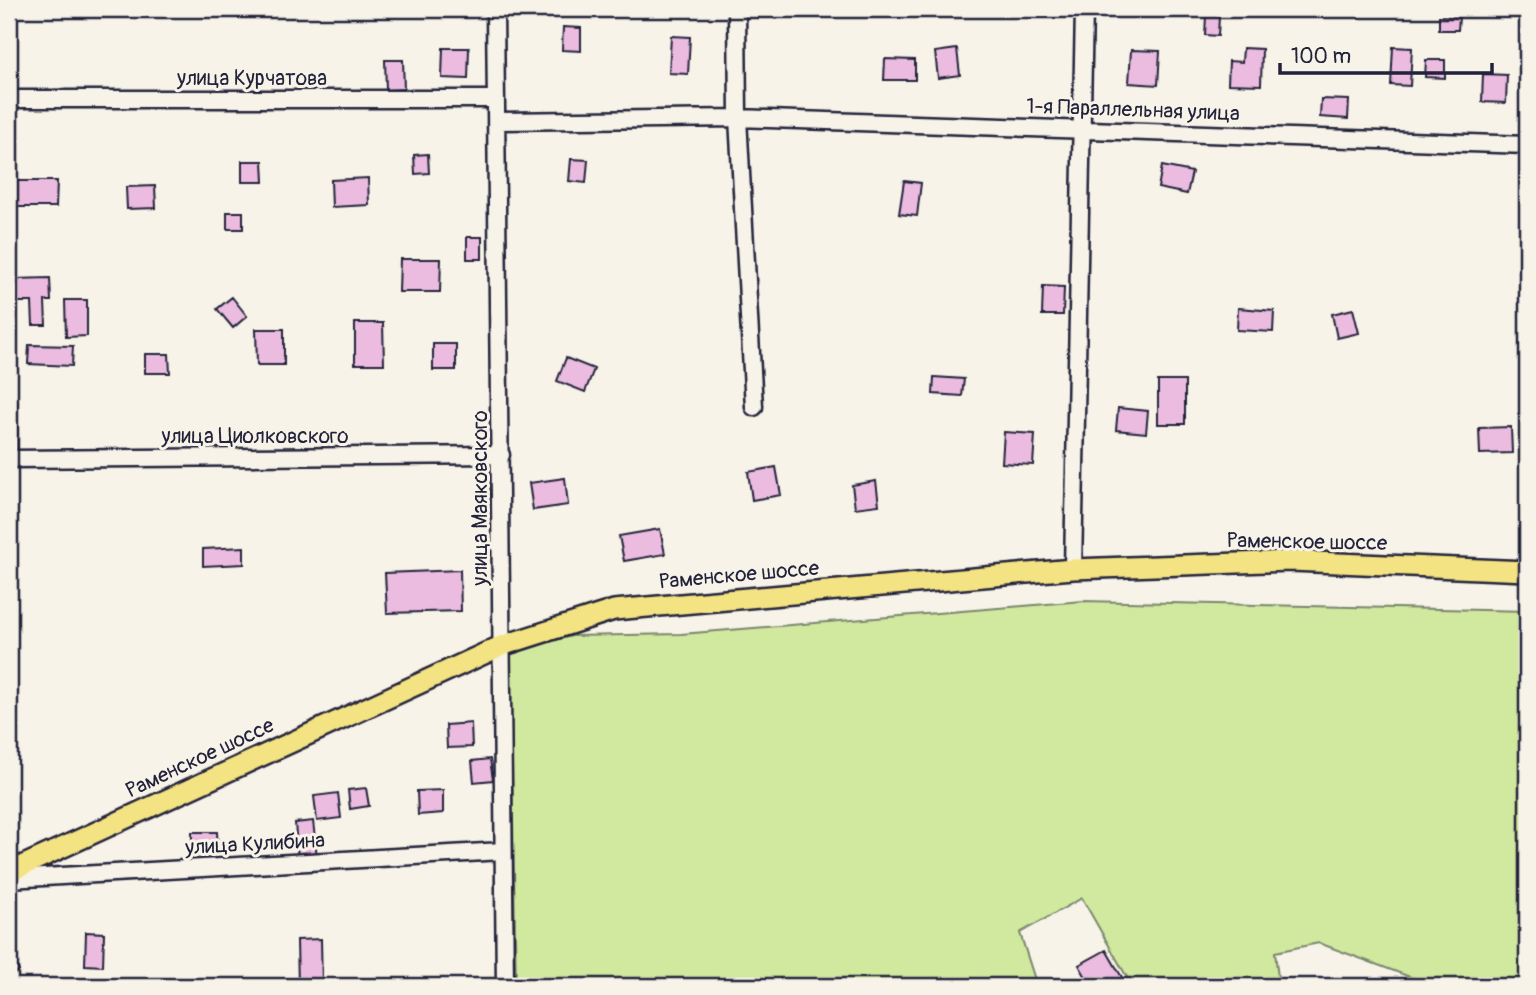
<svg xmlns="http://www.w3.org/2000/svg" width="1536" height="995" viewBox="0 0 1536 995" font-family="Pangolin,sans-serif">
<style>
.green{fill:#d0e99f;stroke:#79866d;stroke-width:2}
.building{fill:#ebbcdf;stroke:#22223b;stroke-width:2}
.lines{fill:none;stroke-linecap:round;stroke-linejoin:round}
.minor-casing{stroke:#22223b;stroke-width:21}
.major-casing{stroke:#22223b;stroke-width:24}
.minor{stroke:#f7f3e8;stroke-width:16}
.major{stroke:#f4e382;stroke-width:19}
.labels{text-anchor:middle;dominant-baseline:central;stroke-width:6;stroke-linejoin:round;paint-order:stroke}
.street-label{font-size:21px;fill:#22223b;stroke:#f7f3e8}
</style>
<rect width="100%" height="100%" fill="#f7f3e8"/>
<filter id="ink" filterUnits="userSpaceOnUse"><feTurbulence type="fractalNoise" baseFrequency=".0143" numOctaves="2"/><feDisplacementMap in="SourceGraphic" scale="14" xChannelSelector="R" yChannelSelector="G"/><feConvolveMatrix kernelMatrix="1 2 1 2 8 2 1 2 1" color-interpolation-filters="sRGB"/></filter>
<g filter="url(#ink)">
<path class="green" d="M1083 601 1527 611V986H1422L1421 981 1319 943 1275 952 1279 986H1132L1082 898 1020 933 1037 986H516L510 651 572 636 681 634Z"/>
<path class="building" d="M1289 9H1310L1309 15 1288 14Z
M1206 16H1219L1218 36 1205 35Z
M1439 16 1459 17 1458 30H1439Z
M563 27 581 28V51L562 50Z
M671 36 690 37 688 74 669 73Z
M1393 47 1412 48 1410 86 1391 85Z
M443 48H469L468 79 442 78Z
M1243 48 1262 49 1261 85 1228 84 1229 61 1242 62Z
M957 49 960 75 938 78 935 52Z
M1131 50 1160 51 1158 85 1129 83Z
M885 59 915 60V80H884Z
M385 60H403L404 89 386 90Z
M1426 60H1445V78L1425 77Z
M1483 74 1507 75 1506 103 1482 102Z
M1321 99 1349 100 1348 119 1320 117Z
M9 123H13V173H9Z
M428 154 429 173 415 174 414 155Z
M571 159 588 160 586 183 569 181Z
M242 161H263L264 182H242Z
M1162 166 1192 172 1187 194 1158 188Z
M368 178 369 205 332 207 331 180Z
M16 181H57L56 207H16Z
M904 181 921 183 917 216 899 214Z
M155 186 156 208 127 209 126 187Z
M227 212H243V229H227Z
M467 237H482V259H467Z
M400 259H441L440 292H399Z
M50 278 51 301H45L46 325H33L32 302H14L13 279Z
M1043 286 1064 287 1063 315H1042Z
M232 297 247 316 233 328 217 309Z
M65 300H87V336L66 337Z
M1238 308 1274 311 1273 332 1237 330Z
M1353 309 1359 333 1337 338 1332 314Z
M355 323H383L384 364H355Z
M256 329H284V365H257Z
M433 344H456V370H433Z
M29 345 73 346 72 366 28 364Z
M145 354H169L170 373H145Z
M566 358 594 369 585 392 557 381Z
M934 377 964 379 962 396 933 394Z
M1158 381H1185V424H1158Z
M9 402H17V451H9Z
M1118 408 1148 411 1146 433 1116 430Z
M1511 427 1512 453 1480 454 1479 428Z
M1004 432 1035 434 1033 465 1002 463Z
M776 467 781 495 752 500 748 472Z
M565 478 568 505 533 510 529 483Z
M876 481 879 505 855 508 852 485Z
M660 529 665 554 624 561 619 536Z
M244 547V564L203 566V549Z
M460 570 461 611 387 613 385 573Z
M471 723 472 747 447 748 446 725Z
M490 759 493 780 474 782 472 761Z
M366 788 369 806 350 809 348 790Z
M443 790V813L418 815 417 791Z
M338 793 341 818 317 821 314 796Z
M313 821 317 857 298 859 295 823Z
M192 832H217L218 852 192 853Z
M86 932 104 933 103 966 85 965Z
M321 939 322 985 298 986 297 940Z
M1106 950 1127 986H1091L1079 965Z
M9 954 19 971 9 978Z"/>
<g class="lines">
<defs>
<path id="minor" d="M495 9 505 986
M737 9 738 118 754 407
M9 99H496
M497 121 738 118 1527 145
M9 459 501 455
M1073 569 1084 9
M9 879 503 851"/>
<path id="major" d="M9 872 501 646 614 610 1073 569 1291 561 1527 571"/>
</defs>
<use href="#minor" class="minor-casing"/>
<use href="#major" class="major-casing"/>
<use href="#minor" class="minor"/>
<use href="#major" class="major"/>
</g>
</g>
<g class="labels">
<g class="street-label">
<text x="252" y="78">улица Курчатова</text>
<text transform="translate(1133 110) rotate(2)">1-я Параллельная улица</text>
<text x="255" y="436">улица Циолковского</text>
<text transform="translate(480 498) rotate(-90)">улица Маяковского</text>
<text transform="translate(1307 542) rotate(1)">Раменское шоссе</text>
<text transform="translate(739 575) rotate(-5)">Раменское шоссе</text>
<text transform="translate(200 758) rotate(-25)">Раменское шоссе</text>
<text transform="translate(255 844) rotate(-3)">улица Кулибина</text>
</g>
</g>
<rect width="1536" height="995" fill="none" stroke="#f7f3e8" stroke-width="35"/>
<rect x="18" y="18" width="1501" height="960" fill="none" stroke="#22223b" stroke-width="2.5" filter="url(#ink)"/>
<path d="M1280 63v10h212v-10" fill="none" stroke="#22223b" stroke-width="3.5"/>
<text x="1291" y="63" font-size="21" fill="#22223b" stroke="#f7f3e8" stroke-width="5" paint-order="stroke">100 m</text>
</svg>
